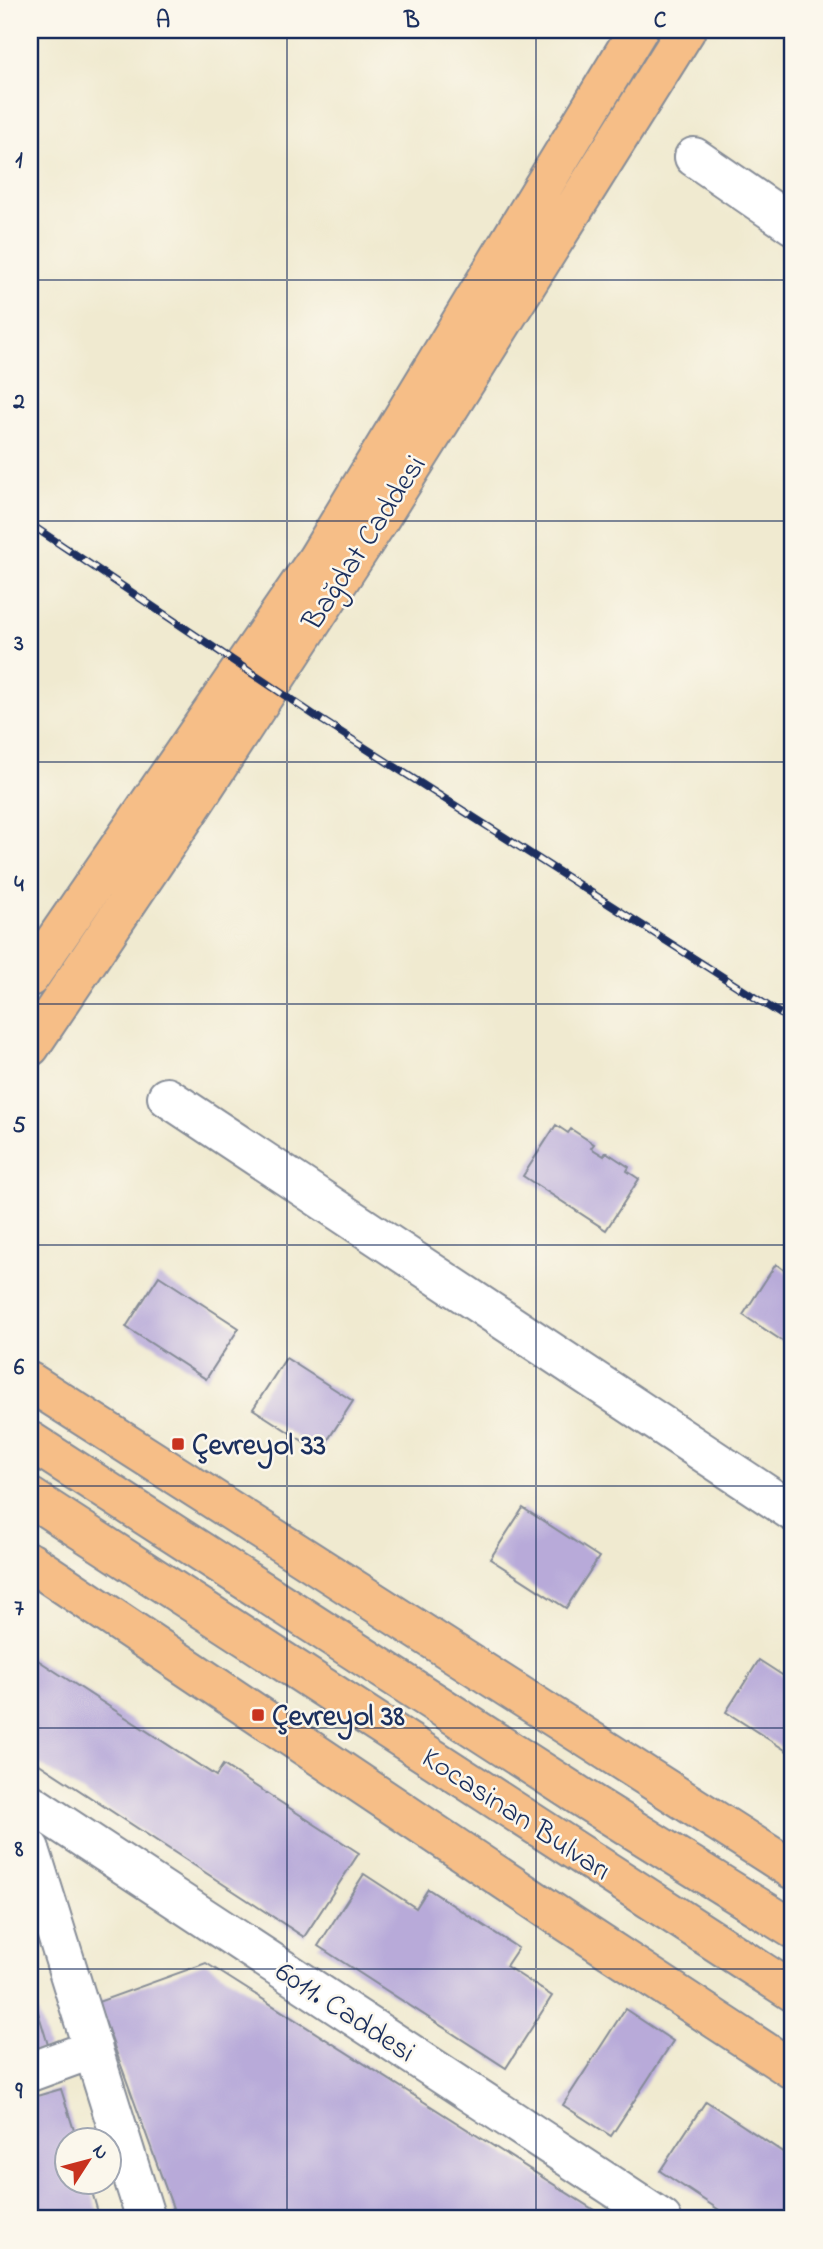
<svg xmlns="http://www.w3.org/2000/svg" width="823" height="2249" viewBox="0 0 823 2249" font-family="'Indie Flower',sans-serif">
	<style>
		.building { fill: #b8aad9 }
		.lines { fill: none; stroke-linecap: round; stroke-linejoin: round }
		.minor-casing { stroke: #868c97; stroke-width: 42 }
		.major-casing { stroke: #868c97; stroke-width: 42 }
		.highway-casing { stroke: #868c97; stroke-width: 42 }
		.minor { stroke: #fff; stroke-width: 38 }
		.major { stroke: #f6be87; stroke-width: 38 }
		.highway { stroke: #f6be87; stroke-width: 38 }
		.rail-casing { stroke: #1b2f5e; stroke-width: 8 }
		.rail { stroke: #fbf7ec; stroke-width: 5; stroke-dasharray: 16; stroke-linecap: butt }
		.grid { fill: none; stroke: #1b2f5e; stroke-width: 2; stroke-opacity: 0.55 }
		.poi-dot { fill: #c8321e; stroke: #fbf7ec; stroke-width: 2.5 }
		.labels { text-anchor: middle; stroke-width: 5; stroke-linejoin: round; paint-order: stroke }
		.street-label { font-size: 30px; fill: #1b2f5e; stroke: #fbf7ec }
		.poi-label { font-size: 30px; font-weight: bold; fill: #1b2f5e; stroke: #fbf7ec; text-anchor: start }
		.neatline { fill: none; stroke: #1b2f5e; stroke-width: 2.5 }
		.grid-label { font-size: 23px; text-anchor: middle; font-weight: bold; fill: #1b2f5e }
	</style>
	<rect width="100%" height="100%" fill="#fbf7ec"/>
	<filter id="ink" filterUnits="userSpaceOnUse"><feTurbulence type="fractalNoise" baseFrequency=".0143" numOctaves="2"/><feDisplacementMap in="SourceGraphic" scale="14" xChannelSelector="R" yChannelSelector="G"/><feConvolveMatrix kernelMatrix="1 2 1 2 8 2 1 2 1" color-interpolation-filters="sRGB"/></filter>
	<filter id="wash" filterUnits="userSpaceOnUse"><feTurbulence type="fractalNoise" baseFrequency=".00686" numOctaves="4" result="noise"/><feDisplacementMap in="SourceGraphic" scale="28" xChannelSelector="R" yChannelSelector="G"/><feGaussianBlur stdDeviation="1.57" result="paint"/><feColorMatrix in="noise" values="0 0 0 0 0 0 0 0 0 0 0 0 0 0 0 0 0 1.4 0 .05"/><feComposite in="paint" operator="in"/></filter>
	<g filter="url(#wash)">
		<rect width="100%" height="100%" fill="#f0ead0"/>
		<g id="blocks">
			<path class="building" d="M556,1125L568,1133L571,1129L594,1144L591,1148L604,1156L606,1152L629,1167L627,1171L639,1179L606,1230L523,1176Z
				M776,1264L788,1273L791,1269L793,1270V1348L743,1315Z
				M159,1276L239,1328L206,1379L126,1327Z
				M286,1358L353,1401L320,1452L253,1409Z
				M523,1508L599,1557L566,1608L490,1559Z
				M30,1655L216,1776L223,1765L359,1853L304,1937L30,1758Z
				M759,1660L793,1682V1755L726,1712Z
				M364,1874L416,1908L428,1889L518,1948L506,1966L552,1996L506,2068L318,1946Z
				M206,1963L608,2219H177L98,2002Z
				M30,1986L49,2048L30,2053Z
				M625,2009L673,2041L611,2136L563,2105Z
				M61,2089L77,2140H66V2182H89L100,2219H30V2098Z
				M706,2101L793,2159V2219H733L660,2171Z"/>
		</g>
	</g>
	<g filter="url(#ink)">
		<use href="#blocks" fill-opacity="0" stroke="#868c97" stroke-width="2"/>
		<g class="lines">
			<defs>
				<path id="minor" d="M694,157L793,225
					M167,1097L793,1512
					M30,1803L662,2219
					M30,1849L146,2219
					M30,2072L93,2049"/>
				<path id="major" d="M30,977L317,559L638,30
					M30,1047L186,815L380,518L686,30"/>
				<path id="highway" d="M30,1382L793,1870
					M30,1441L581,1797L793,1929
					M30,1497L793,1992
					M30,1562L561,1918L793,2070"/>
			</defs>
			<use href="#minor" class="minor-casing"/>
			<use href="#major" class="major-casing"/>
			<use href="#highway" class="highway-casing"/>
			<use href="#minor" class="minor"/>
			<use href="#major" class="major"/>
			<use href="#highway" class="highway"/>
			<defs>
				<path id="rail" d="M30,524L317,717L793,1022"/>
			</defs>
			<use href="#rail" class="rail-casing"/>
			<use href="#rail" class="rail"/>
		</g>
	</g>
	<path class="grid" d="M287,30V2219M536,30V2219M30,280H793M30,521H793M30,762H793M30,1004H793M30,1245H793M30,1486H793M30,1728H793M30,1969H793"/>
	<g class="poi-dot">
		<rect x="171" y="1437" width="14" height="14" rx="3.5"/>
		<rect x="251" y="1708" width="14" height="14" rx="3.5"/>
	</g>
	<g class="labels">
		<g class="street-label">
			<text transform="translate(363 542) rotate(-57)" y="10">Bağdat Caddesi</text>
			<text transform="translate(517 1813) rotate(33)" y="10">Kocasinan Bulvarı</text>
			<text transform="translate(346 2011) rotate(33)" y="10">6011. Caddesi</text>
		</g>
		<g class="poi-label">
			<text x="192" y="1454">Çevreyol 33</text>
			<text x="272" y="1725">Çevreyol 38</text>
		</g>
	</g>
	<rect width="823" height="2249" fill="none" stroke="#fbf7ec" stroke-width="77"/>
	<g transform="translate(88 2161) rotate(54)"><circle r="33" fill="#fbf7ec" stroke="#a1a7b3" stroke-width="2"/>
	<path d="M0-5L12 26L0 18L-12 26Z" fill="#c8321e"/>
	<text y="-10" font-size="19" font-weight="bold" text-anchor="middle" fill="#1b2f5e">N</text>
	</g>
	<rect x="38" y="38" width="746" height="2172" class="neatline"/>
	<g class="grid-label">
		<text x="163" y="27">A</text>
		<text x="412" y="27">B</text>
		<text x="660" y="27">C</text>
		<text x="19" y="167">1</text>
		<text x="19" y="408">2</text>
		<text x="19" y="650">3</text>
		<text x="19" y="891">4</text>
		<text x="19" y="1132">5</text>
		<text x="19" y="1374">6</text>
		<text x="19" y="1615">7</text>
		<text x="19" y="1856">8</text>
		<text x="19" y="2098">9</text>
	</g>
</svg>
